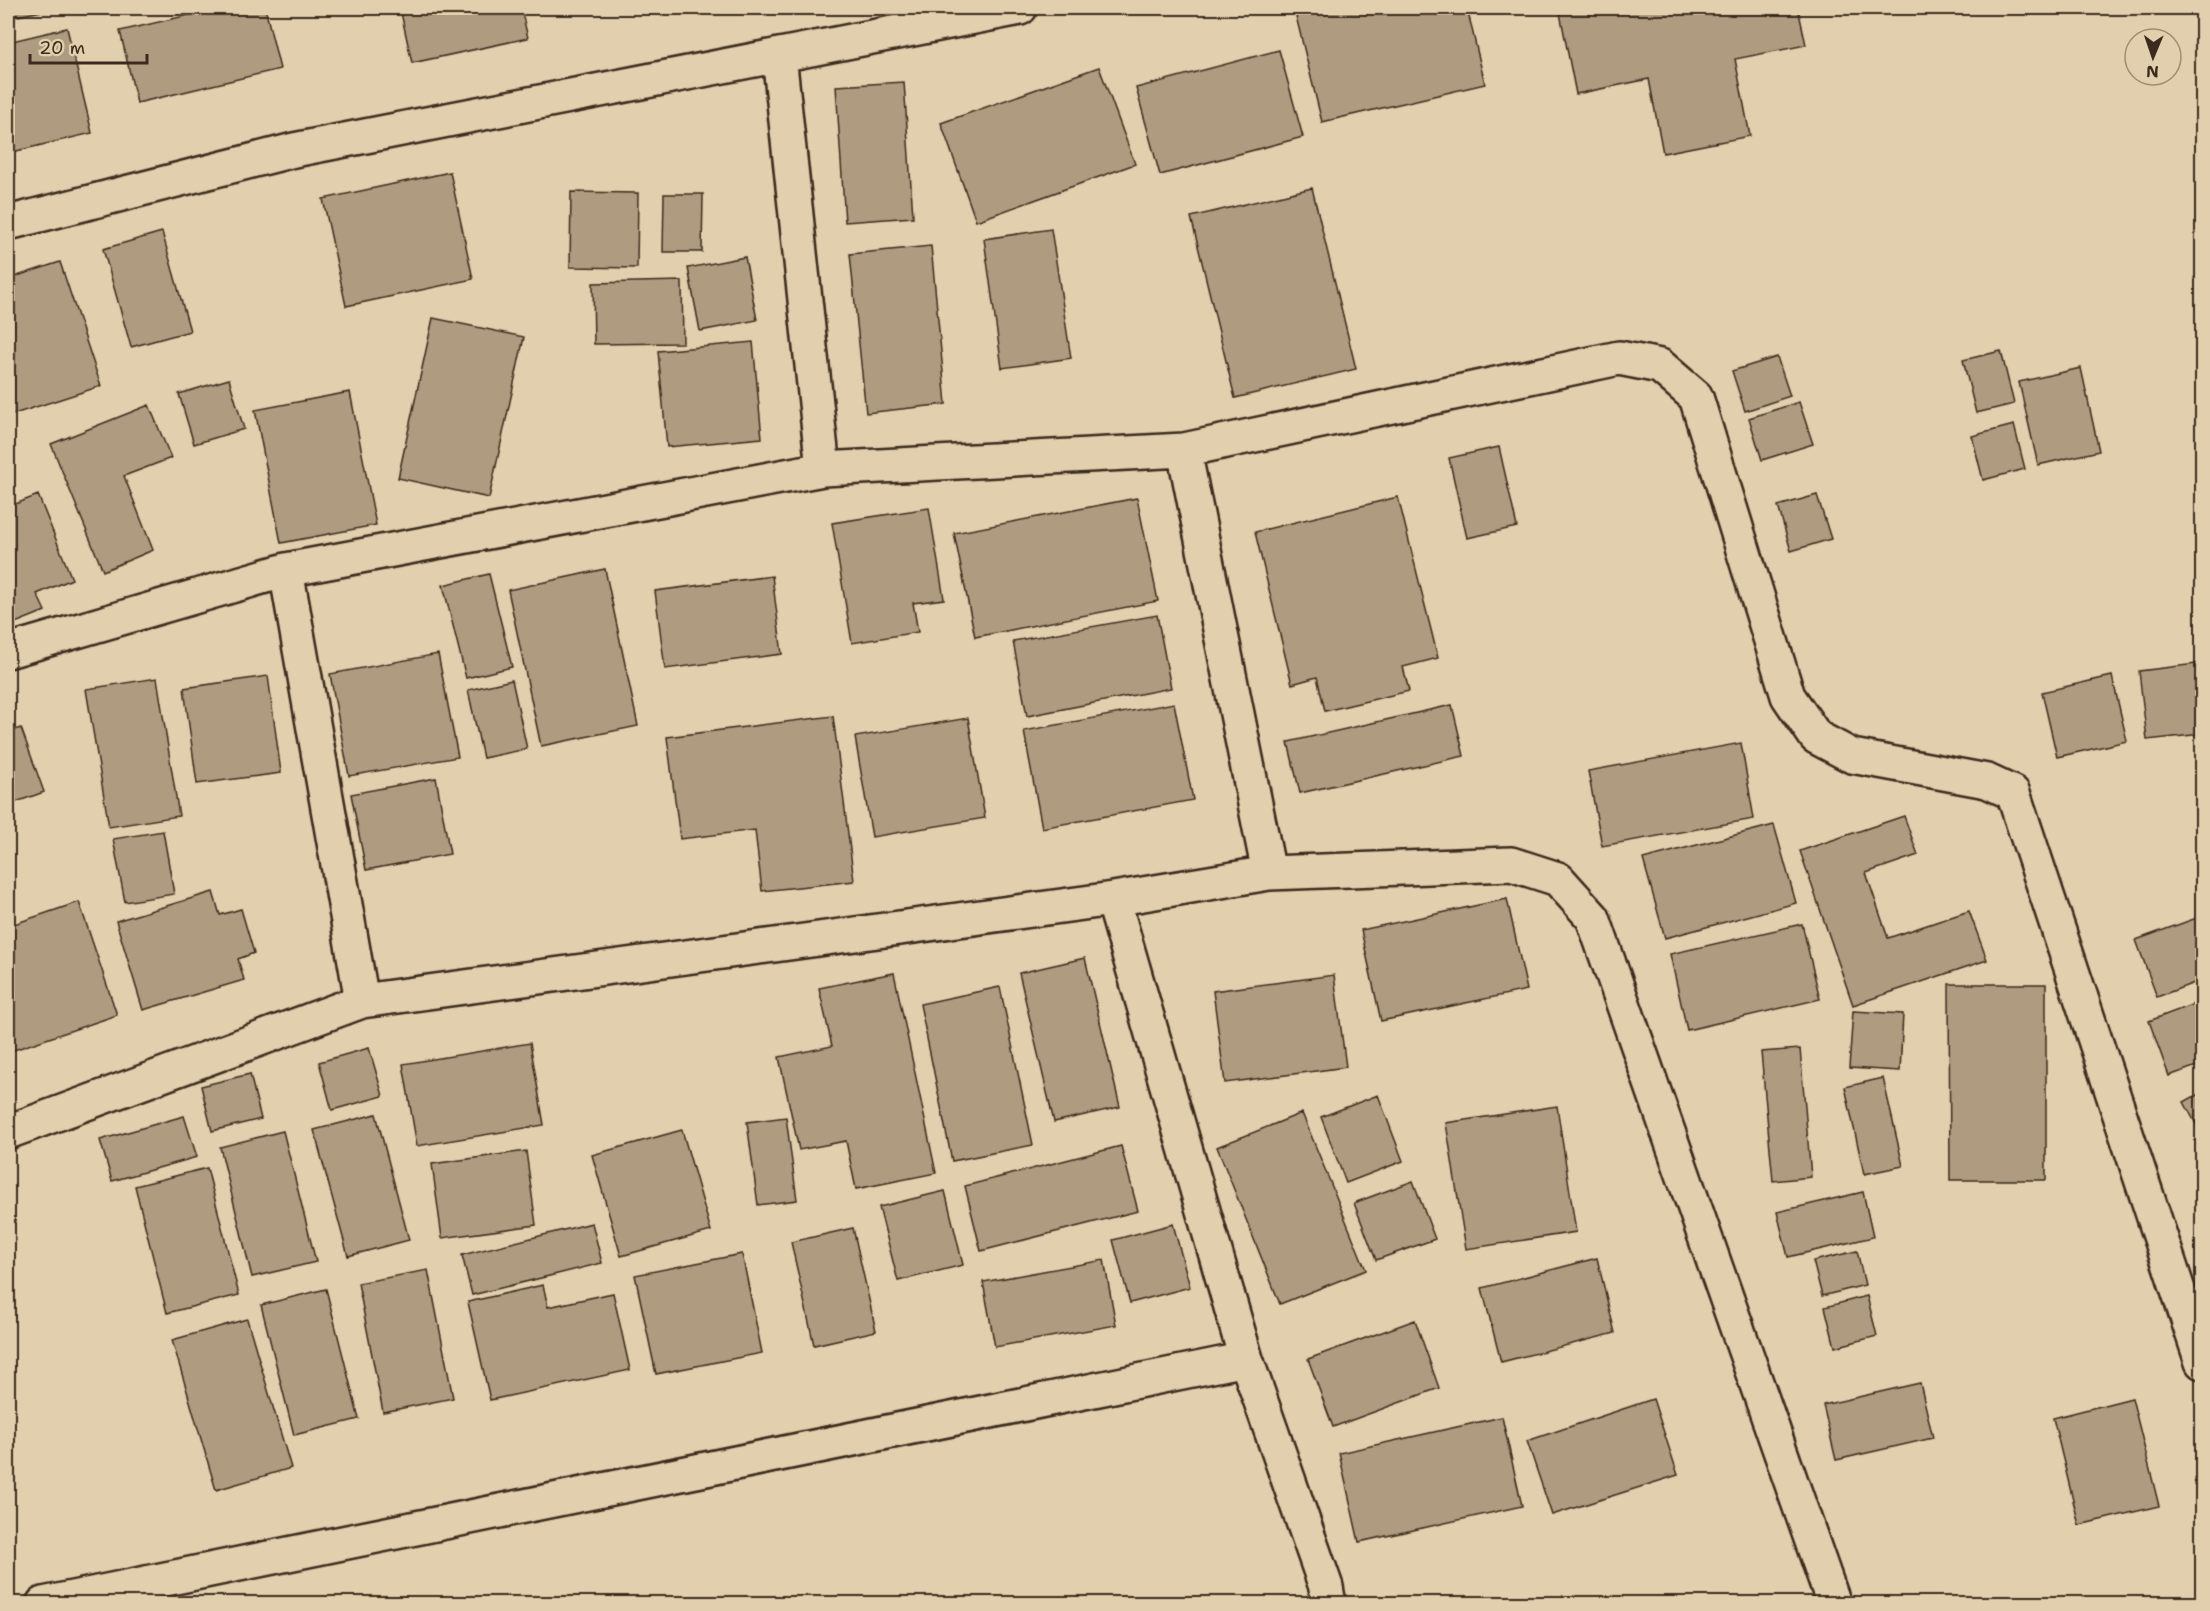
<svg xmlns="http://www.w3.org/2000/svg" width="2210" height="1611" viewBox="0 0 2210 1611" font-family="'Shantell Sans',sans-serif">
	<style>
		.building { fill: #af9c80; stroke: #3b2a1e; stroke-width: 1.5 }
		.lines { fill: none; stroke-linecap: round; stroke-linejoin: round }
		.minor-casing { stroke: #3b2a1e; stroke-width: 38 }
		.minor { stroke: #e2cfad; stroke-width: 33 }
	</style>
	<rect width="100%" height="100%" fill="#e2cfad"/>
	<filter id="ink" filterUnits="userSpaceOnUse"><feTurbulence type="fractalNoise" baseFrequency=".0167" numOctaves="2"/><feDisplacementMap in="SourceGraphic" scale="12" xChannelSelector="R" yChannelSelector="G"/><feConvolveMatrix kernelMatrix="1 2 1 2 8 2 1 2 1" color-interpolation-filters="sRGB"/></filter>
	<g filter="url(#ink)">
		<path class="building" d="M8,8H56L8,18Z
			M219,8H265L280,69L137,103L120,31Z
			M400,8H521L528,38L412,63Z
			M1294,8H1467L1485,84L1322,122Z
			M1559,8H1798L1806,45L1735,59L1750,136L1663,153L1649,79L1576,94Z
			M67,28L92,133L8,153V42Z
			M1279,50L1303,137L1160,175L1136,88Z
			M1099,67L1135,164L976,221L941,123Z
			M904,82L913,217L845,222L836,86Z
			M450,172L473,279L346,306L323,199Z
			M1312,188L1356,369L1235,398L1191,217Z
			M571,192L638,193L637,268L570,267Z
			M664,194H703L702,252H663Z
			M1051,229L1071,358L1002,368L984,239Z
			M162,232L190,331L131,347L103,249Z
			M931,246L946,404L866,413L850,254Z
			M745,257L757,320L700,331L688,268Z
			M60,262L101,386L8,416V279Z
			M682,281L683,343L594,344L593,283Z
			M433,318L524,337L489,498L398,478Z
			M753,342L762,438L667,447L658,351Z
			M2001,351L2014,404L1976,413L1963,360Z
			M1777,357L1790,396L1745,411L1732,371Z
			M2081,368L2099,451L2038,465L2019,382Z
			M229,379L244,429L194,444L179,394Z
			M350,392L376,525L281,543L255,410Z
			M1799,402L1813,444L1762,460L1749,418Z
			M149,405L171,458L124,476L153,550L103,571L51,444Z
			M2014,425L2025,469L1983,480L1972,436Z
			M1499,447L1517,527L1467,538L1449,458Z
			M38,495L72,579L37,594L45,611L8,626V507Z
			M1817,495L1831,539L1791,551L1778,506Z
			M1398,497L1438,658L1403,667L1409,691L1325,711L1317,677L1292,684L1255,532Z
			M1137,498L1158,601L975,637L954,533Z
			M929,508L944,599L913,603L918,632L852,643L832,523Z
			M605,569L638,726L541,746L508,590Z
			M489,574L512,667L466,678L443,585Z
			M772,576L782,654L665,669L655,591Z
			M1157,615L1171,688L1027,716L1013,641Z
			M438,654L458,757L349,776L330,674Z
			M2196,664L2202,734L2147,740L2139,671Z
			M268,676L281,773L197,784L184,688Z
			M2112,676L2127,741L2057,757L2042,692Z
			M157,678L179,816L109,827L86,689Z
			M512,680L527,749L483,758L468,690Z
			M1174,703L1193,800L1042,828L1024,731Z
			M1452,705L1464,756L1300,793L1288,742Z
			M833,716L854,881L762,891L755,830L680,839L667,737Z
			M968,718L985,818L872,837L855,737Z
			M21,728L44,792L8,805V732Z
			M1741,743L1754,819L1602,846L1588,771Z
			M436,778L450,854L366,870L351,794Z
			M1904,816L1918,855L1866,873L1888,938L1969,911L1987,960L1853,1005L1800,851Z
			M1774,825L1796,903L1665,938L1643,859Z
			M163,831L174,894L125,902L113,839Z
			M213,892L220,915L241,909L254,953L238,959L244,980L143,1010L116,921Z
			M1507,899L1527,990L1381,1021L1361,930Z
			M79,902L117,1015L8,1052V926Z
			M2202,916V980L2157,997L2136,940Z
			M1802,924L1820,999L1687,1030L1670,954Z
			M1085,958L1120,1107L1054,1122L1019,973Z
			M894,973L936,1173L856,1189L846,1141L799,1150L779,1057L832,1046L819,988Z
			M1334,975L1346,1067L1225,1083L1213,991Z
			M1949,984H2046V1180H1950Z
			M1000,987L1033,1145L952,1161L920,1004Z
			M2202,1001V1064L2169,1076L2149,1021Z
			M1853,1011L1903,1014L1900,1071L1849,1068Z
			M530,1043L544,1125L417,1146L403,1064Z
			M369,1048L383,1096L332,1110L319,1062Z
			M1800,1049L1811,1177L1773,1181L1761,1052Z
			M250,1074L261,1119L212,1131L201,1086Z
			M1883,1078L1903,1166L1864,1174L1845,1087Z
			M2202,1092V1135L2184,1102Z
			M1378,1095L1403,1161L1346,1183L1321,1117Z
			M1557,1106L1576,1232L1466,1249L1446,1123Z
			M1302,1113L1366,1270L1280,1304L1217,1147Z
			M376,1114L409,1240L348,1256L314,1130Z
			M184,1116L197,1157L112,1181L100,1140Z
			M786,1117L797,1200L758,1205L747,1122Z
			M682,1130L711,1231L621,1256L592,1155Z
			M283,1131L316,1262L252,1277L220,1147Z
			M1121,1146L1138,1211L981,1251L965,1186Z
			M526,1151L536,1225L442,1238L432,1164Z
			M207,1168L239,1295L167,1313L135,1186Z
			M1413,1181L1435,1239L1376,1260L1354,1203Z
			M945,1191L963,1265L898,1281L879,1207Z
			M1863,1192L1873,1237L1788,1257L1777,1212Z
			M592,1223L602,1263L472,1295L462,1255Z
			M1173,1224L1190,1287L1130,1303L1113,1240Z
			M853,1228L876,1331L814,1345L791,1242Z
			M1857,1251L1865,1285L1822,1296L1813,1261Z
			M742,1254L762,1353L656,1374L635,1275Z
			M1597,1258L1615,1333L1501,1362L1482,1288Z
			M1104,1260L1116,1325L995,1347L983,1282Z
			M428,1270L453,1398L383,1412L358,1283Z
			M543,1285L548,1307L613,1293L630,1370L490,1400L468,1302Z
			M326,1289L359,1419L294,1435L261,1305Z
			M1867,1296L1877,1336L1835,1347L1825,1307Z
			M247,1319L291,1468L216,1490L172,1340Z
			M1415,1320L1439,1388L1333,1427L1308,1359Z
			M1920,1383L1933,1438L1836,1460L1823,1405Z
			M2132,1398L2159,1506L2079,1525L2053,1418Z
			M1653,1399L1678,1475L1552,1515L1527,1441Z
			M1502,1417L1522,1506L1359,1542L1339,1453Z"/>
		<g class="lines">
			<defs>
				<path id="minor" d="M779,55L823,469
					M8,223L294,150L1020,8
					M1184,450L1269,873
					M286,570L362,1001
					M8,651L286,570L823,469L1184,450L1619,358L1660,366L1696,397L1788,696L1816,737L1852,756L1987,781L2013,793L2202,1362
					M1113,899L1246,1359L1326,1587L1329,1604
					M8,1132L362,1001L1113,899L1269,873L1511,864L1558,879L1593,918L1834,1604
					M43,1604L1246,1359"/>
			</defs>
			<use href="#minor" class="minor-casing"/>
			<use href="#minor" class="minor"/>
		</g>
	</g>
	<rect width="2210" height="1611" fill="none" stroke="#e2cfad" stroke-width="30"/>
	<rect x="15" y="15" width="2180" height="1581" fill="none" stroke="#3b2a1e" stroke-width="2" filter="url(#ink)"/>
	<g transform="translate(2153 57) rotate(182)"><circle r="28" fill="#e2cfad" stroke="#9f8d74" stroke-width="1.5"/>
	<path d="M0-4.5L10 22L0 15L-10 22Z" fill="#3b2a1e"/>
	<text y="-9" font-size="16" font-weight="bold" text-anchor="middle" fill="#3b2a1e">N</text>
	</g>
	<path d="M30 54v9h117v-9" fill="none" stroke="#3b2a1e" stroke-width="3"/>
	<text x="39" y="54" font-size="18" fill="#3b2a1e" stroke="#e2cfad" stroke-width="4.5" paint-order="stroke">20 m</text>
</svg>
